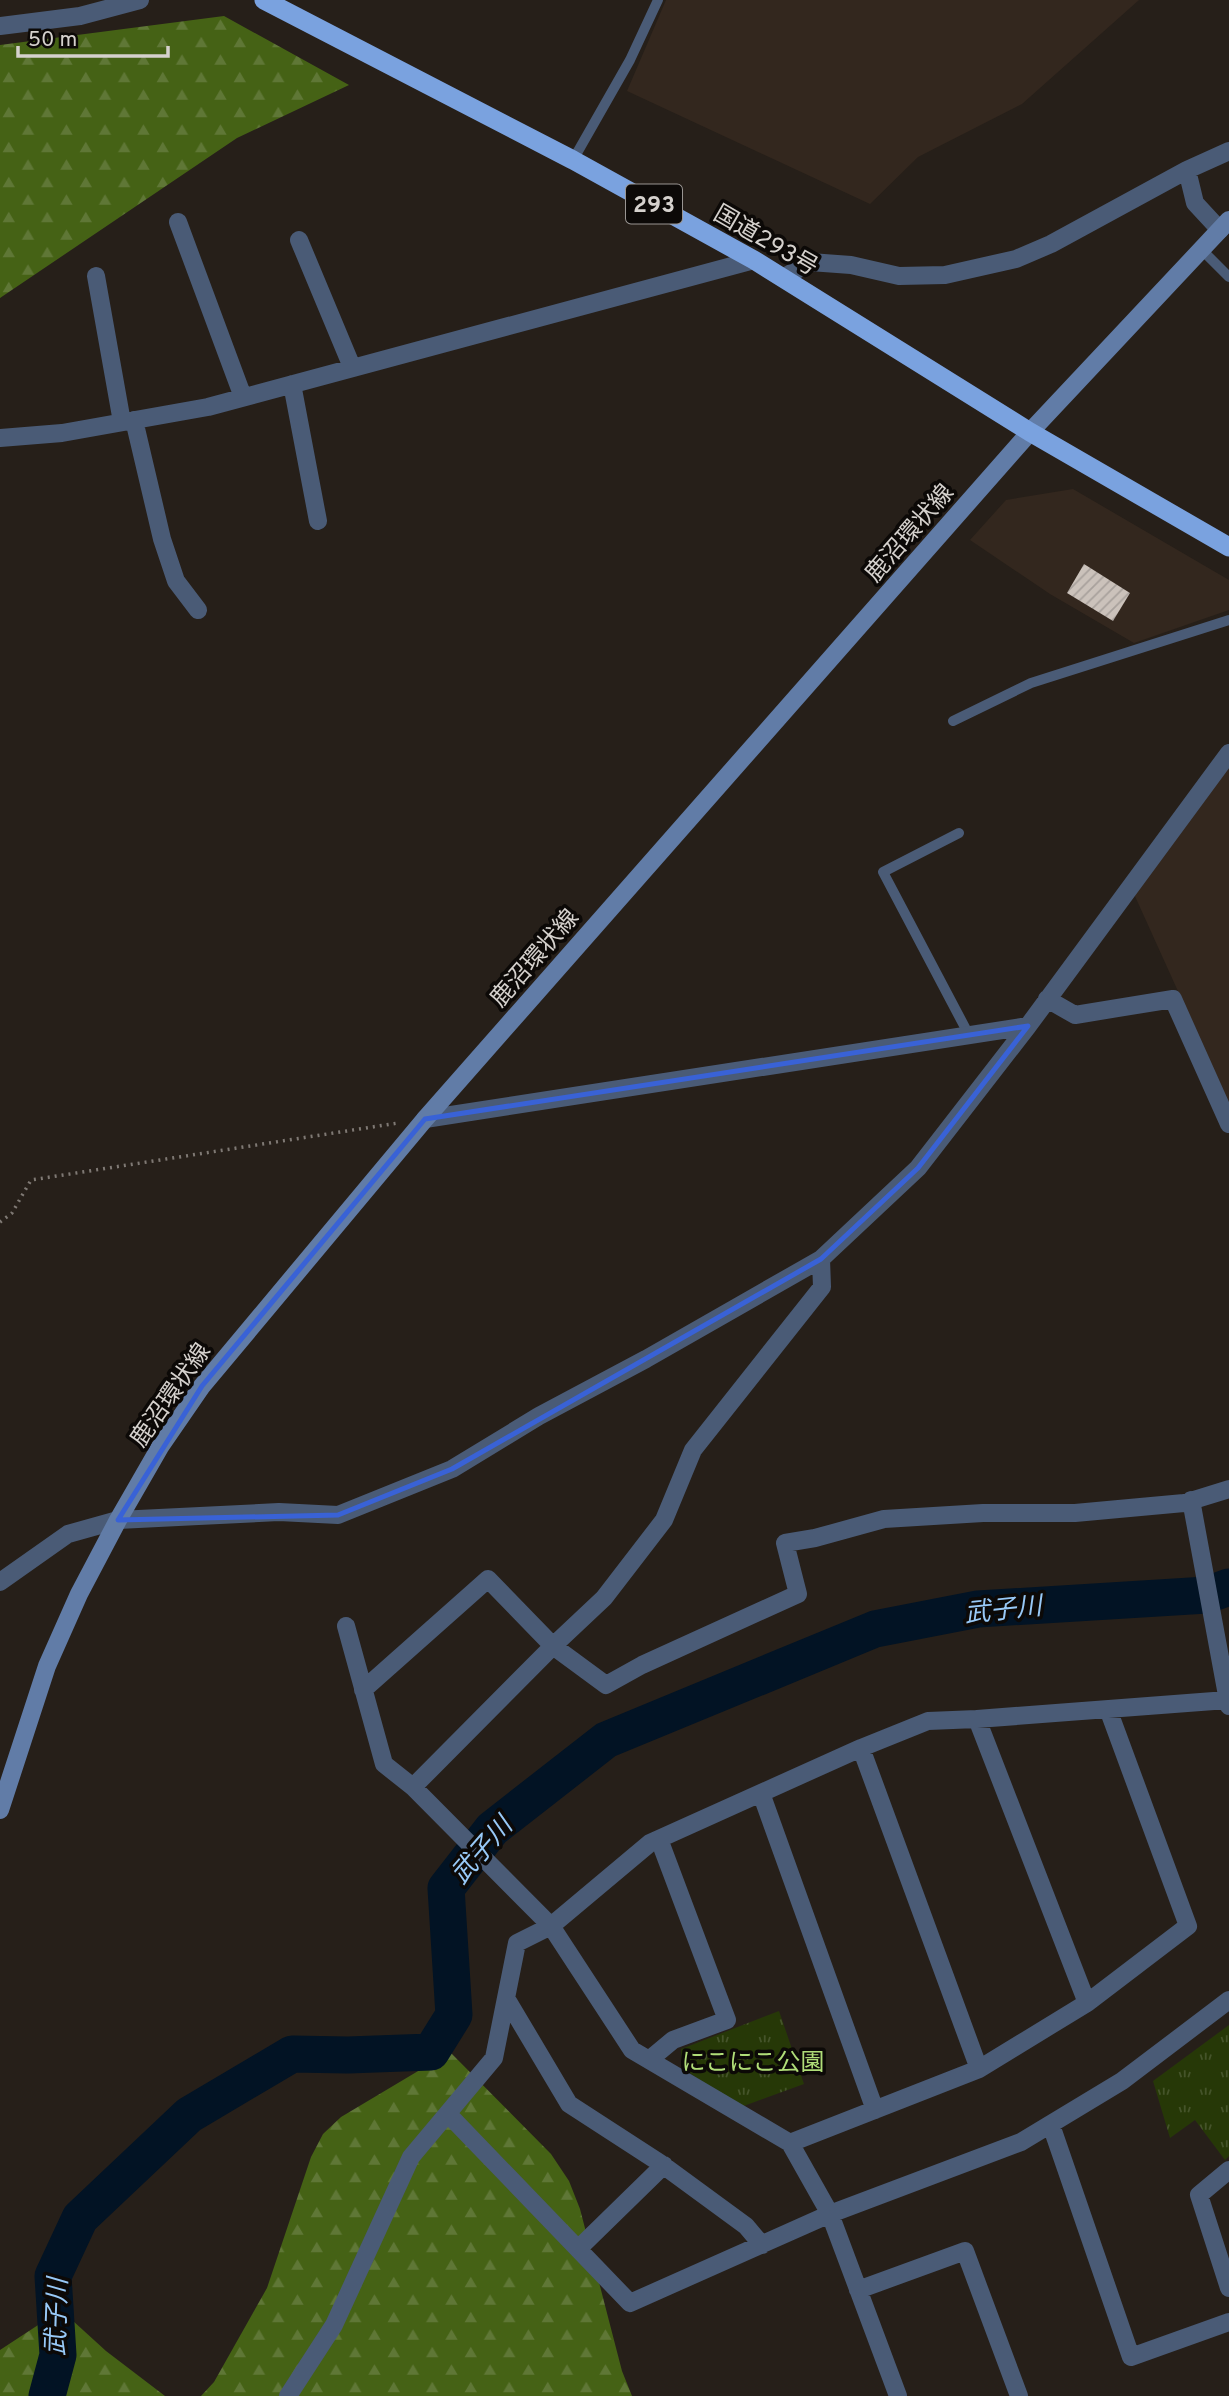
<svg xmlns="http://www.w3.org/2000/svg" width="1229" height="2396" viewBox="0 0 1229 2396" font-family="Overpass,'Noto Sans JP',sans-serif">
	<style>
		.built { fill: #33271e }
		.forest { fill: url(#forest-firs) }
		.park { fill: url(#park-tufts) }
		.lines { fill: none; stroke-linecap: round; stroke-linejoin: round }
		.river { stroke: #021324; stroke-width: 37 }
		.building { fill: url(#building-hatch) }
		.path { stroke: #7f7974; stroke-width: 3.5; stroke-dasharray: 2 5; stroke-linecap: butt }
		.service { stroke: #4a5b76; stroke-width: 10 }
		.minor { stroke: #4a5b76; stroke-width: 18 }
		.tertiary { stroke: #4a5b76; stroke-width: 18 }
		.secondary { stroke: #617ca7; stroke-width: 18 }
		.trunk { stroke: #7aa2df; stroke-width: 19 }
		.marked { fill: none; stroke: #3962d6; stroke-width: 5; stroke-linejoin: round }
		.labels { text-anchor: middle; stroke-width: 7; stroke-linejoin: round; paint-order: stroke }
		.shield { fill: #0c0907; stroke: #999592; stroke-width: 2 }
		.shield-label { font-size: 23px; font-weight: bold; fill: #d5d1cd }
		.street-label { font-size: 24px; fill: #d5d1cd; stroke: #0c0907 }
		.park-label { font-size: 24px; fill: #b0dd78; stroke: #0c0907 }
		.water-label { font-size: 26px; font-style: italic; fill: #98c9f7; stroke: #0c0907 }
	</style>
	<defs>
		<pattern id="forest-firs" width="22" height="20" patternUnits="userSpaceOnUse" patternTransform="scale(1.75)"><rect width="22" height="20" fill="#456215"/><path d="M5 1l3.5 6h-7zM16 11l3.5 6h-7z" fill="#5f7736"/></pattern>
		<pattern id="park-tufts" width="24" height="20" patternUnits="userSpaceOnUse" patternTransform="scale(1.75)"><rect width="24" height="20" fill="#263807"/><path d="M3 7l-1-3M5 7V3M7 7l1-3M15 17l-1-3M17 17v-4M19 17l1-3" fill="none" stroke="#45542a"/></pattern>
		<pattern id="building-hatch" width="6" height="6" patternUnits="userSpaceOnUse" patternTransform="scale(1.75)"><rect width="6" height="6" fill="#cbc2bb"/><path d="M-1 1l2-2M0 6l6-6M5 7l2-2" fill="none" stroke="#a8a19c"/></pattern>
	</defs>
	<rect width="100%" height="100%" fill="#261f19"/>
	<path class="built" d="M666,0H1139L1022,104L918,157L870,204L627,91Z
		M1073,489L1229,580V610L1134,643L1050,594L970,540L1006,500Z
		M1229,767V1104L1134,894Z"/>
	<path class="forest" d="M224,16L349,85L237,138L0,298V45Z
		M450,2052L551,2154L569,2181L580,2209L622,2371L632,2396H201L214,2382L267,2288L311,2157L323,2134L341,2117Z
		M61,2310L106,2351L165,2396H0V2350Z"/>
	<path class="park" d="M779,2011L804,2084L741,2107L682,2068L681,2049Z
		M1229,2025V2156L1225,2160L1195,2120L1170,2138L1153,2081Z"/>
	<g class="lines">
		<path class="river" d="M47,2396L58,2355L53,2276L80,2218L189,2115L292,2054L348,2055L431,2052L454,2015L446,1888L492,1829L606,1740L875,1629L978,1609L1207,1595L1229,1587"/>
	</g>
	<path class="building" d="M1084,564L1130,593L1113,621L1067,593Z"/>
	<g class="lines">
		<path class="path" d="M0,1222L12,1213L31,1180L398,1123"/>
		<path class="service" d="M573,160L630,60L658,0
			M1202,250L1229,277
			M953,721L1031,683L1229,620
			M959,833L883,872L969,1035"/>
		<path class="minor" d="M1187,170L1195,203L1220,230
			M178,222L243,397
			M299,240L352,367
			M96,276L122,422
			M783,278L810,262L851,265L899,276L945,275L1016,259L1051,244L1187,170L1229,151
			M292,384L318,521
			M134,420L162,539L176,581L198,610
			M0,438L62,433L208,407L754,260
			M1047,999L1075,1015L1173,999L1229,1124
			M425,1119L1028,1026
			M1191,1500L1229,1706
			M0,1582L68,1534L118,1520L279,1512L338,1515L452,1469L539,1416L646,1359L821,1259L918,1168L1028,1026L1229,753
			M346,1626L384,1764L413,1787L551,1926L632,2050L790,2143L830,2214L1021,2142L1122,2081L1229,2000
			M363,1690L488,1579L553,1646L606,1685L642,1665L798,1594L785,1543L815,1538L884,1519L983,1513H1075L1184,1503L1229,1489
			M977,1719L928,1721L861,1748L979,2069L1087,2003L977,1719L1227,1700
			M413,1787L553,1646L604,1598L664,1520L693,1450L822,1287L821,1259
			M761,1793L875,2110
			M506,1998L569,2104L660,2163L746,2226L762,2245
			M1087,2003L1188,1926L1108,1709
			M649,2060L673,2040L727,2020L659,1839
			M448,2114L630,2303L830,2214L898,2396
			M1051,2125L1131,2357L1229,2322
			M790,2143L979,2069
			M1229,2170L1199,2195L1229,2288
			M578,2249L664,2165
			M858,2290L965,2251L1019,2396
			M288,2396L334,2325L411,2157L494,2058L517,1943L551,1926L650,1843L861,1748"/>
		<path class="tertiary" d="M0,26L80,16L140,0"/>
		<path class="secondary" d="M0,1810L47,1666L79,1594L118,1520L160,1447L202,1386L425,1119L1030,432L1229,220"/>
		<path class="trunk" d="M264,0L573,160L754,260L1030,432L1229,547"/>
	</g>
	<path class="marked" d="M1028,1026L918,1168L821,1259L452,1469L338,1515L118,1520L202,1386L425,1119Z"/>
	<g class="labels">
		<rect class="shield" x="626" y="184.5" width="56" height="39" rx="5"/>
		<g class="shield-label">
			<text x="654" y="212">293</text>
		</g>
		<g class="street-label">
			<text transform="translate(766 240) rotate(30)" y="8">国道293号</text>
			<text transform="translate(909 533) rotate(-49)" y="8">鹿沼環状線</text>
			<text transform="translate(534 958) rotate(-49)" y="8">鹿沼環状線</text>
			<text transform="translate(170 1395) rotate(-55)" y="8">鹿沼環状線</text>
		</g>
		<g class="park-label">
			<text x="753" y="2070">にこにこ公園</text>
		</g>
		<g class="water-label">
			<text transform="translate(1003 1609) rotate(-6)" y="9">武子川</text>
			<text transform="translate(481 1850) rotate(-49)" y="9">武子川</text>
			<text transform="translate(56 2317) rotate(-88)" y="9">武子川</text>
		</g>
	</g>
	<path d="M18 46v10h150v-10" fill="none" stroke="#d5d1cd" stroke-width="3.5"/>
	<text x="28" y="46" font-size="21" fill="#d5d1cd" stroke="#0c0907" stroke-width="5" paint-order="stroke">50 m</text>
</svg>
